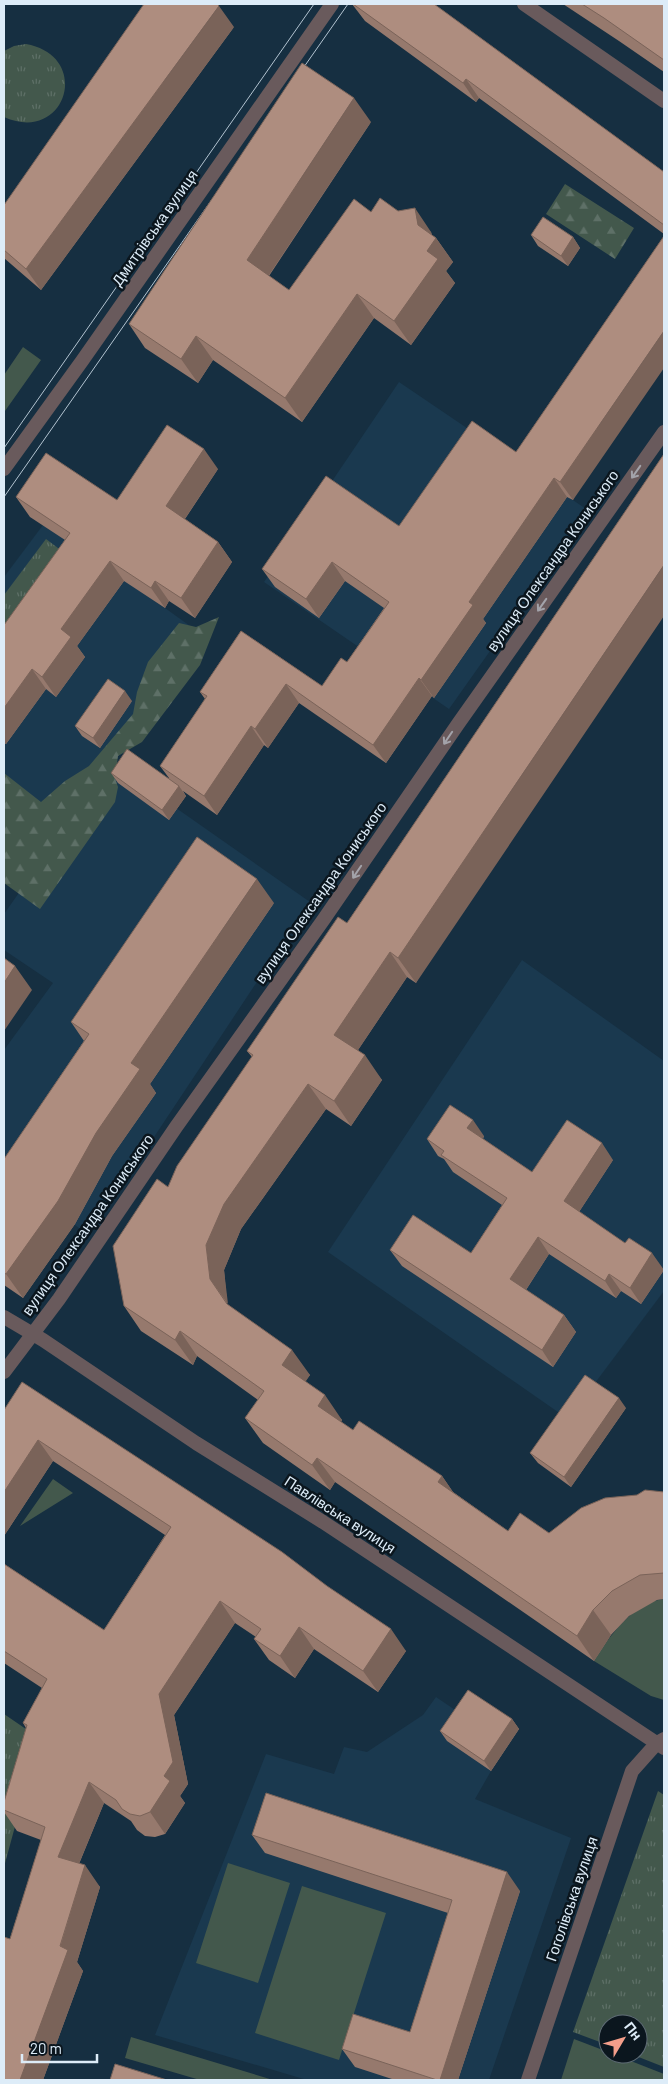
<svg xmlns="http://www.w3.org/2000/svg" width="668" height="2084" viewBox="0 0 668 2084" font-family="Barlow,sans-serif">
	<style>
		.built { fill: #1a394f }
		.green { fill: #43584c }
		.forest { fill: url(#forest-firs) }
		.park { fill: url(#park-tufts) }
		.lines { fill: none; stroke-linecap: round; stroke-linejoin: round }
		.minor { stroke: #695a5c; stroke-width: 14 }
		.tram { stroke: #b2c3d0; stroke-width: 1 }
		.wall { fill: #96796d }
		.shaded-wall { fill: #7a6359 }
		.building { fill: #ae8d7f; stroke: #7a6359 }
		.oneway { stroke: #a3a3aa }
		.labels { text-anchor: middle; stroke-width: 5; stroke-linejoin: round; paint-order: stroke }
		.street-label { font-size: 15px; fill: #ddecf8; stroke: #0b161e }
	</style>
	<defs>
		<pattern id="forest-firs" width="22" height="20" patternUnits="userSpaceOnUse" patternTransform="scale(1.25)"><rect width="22" height="20" fill="#43584c"/><path d="M5 1l3.5 6h-7zM16 11l3.5 6h-7z" fill="#5e7067"/></pattern>
		<pattern id="park-tufts" width="24" height="20" patternUnits="userSpaceOnUse" patternTransform="scale(1.25)"><rect width="24" height="20" fill="#43584c"/><path d="M3 7l-1-3M5 7V3M7 7l1-3M15 17l-1-3M17 17v-4M19 17l1-3" fill="none" stroke="#5e7067"/></pattern>
	</defs>
	<rect width="100%" height="100%" fill="#162f41"/>
	<path class="built" d="M399,382L589,511L449,709L264,582Z
		M43,525L165,608L197,631L109,761L310,902L89,1235L4,1175V1050L53,983L4,950V914L23,887L4,874V577Z
		M522,960L664,1061V1291L568,1419L328,1252Z
		M436,1697L464,1716L475,1700L519,1729L491,1771L475,1799L571,1838L489,2080H307L155,2035L266,1754L334,1774L344,1747L367,1752L423,1715Z"/>
	<path class="green" d="M23,347L41,360L5,411L4,375Z
		M53,1479L73,1493L20,1526Z
		M664,1599V1700L651,1696L594,1661C609,1637 633,1602 664,1599Z
		M228,1863L290,1883L258,1983L196,1963Z
		M302,1886L386,1913L339,2060L255,2033Z
		M131,2037L273,2080H200L125,2058Z
		M574,2039L608,2052V2054H613L664,2074V2080H561Z"/>
	<path class="forest" d="M565,184L634,228L615,259L546,214Z
		M219,617L200,665L142,742L118,756L115,778L118,787L115,802L40,909L4,883V773L41,802L65,781L89,766L133,714L137,692L148,662L179,623L196,627Z"/>
	<path class="park" d="M26,44C93,56 66,145 4,117V51L14,46Z
		M46,539L70,557L4,647V595Z
		M4,1714L39,1738L4,1867Z
		M658,1791L664,1795V2067L631,2054H638V2024H608V2045L573,2032Z"/>
	<g class="lines">
		<path class="minor" d="M524,4L664,101
			M4,469L82,361L332,4
			M4,1317L43,1340L196,1443L323,1522L664,1748
			M4,1372L59,1299L176,1127L324,919L458,724L664,432
			M528,2080L632,1771L657,1743L664,1739"/>
		<path class="tram" d="M297,77L348,4
			M4,448L314,4
			M4,497L213,198"/>
	</g>
	<path class="wall" d="M352,4H434L664,172V234L479,98L476,102L365,21Z
		M563,4H664V72L619,41Z
		M234,27L41,290L4,258V205Z
		M371,122L269,276L289,290L371,212L398,211L431,232L432,235L436,238L453,262L446,271L455,283L411,345L374,318L302,422L213,360L198,383L145,348L129,324Z
		M531,235L573,237L580,248L568,266L538,246Z
		M664,236L573,500L567,497L483,619L486,623L434,698L432,696L386,763L299,703L268,748L264,745L217,815L183,791L186,796L169,820L118,783L111,773L169,778L160,766L205,699L200,692L241,631L322,686L347,662L384,608L345,581L319,618L275,587L262,569L399,526L516,452Z
		M664,454L416,983L407,977L358,1050L382,1080L351,1126L326,1109L241,1229L224,1270L227,1304L310,1375L305,1381L342,1420L341,1422L353,1430L442,1476L453,1492L508,1531L549,1533L664,1492V1599L657,1600L629,1616L611,1635L594,1661L335,1482L330,1490L263,1443L245,1418L258,1400L197,1356L193,1365L141,1331L124,1306L168,1187L252,1057L247,1051L347,923Z
		M218,469L185,519L218,542L232,562L195,618L169,601L165,608L124,581L77,646L85,657L56,697L46,689L6,744L4,743V625L65,540L30,517L16,497L117,500Z
		M132,701L100,748L82,736L75,726Z
		M274,903L150,1084L156,1093L112,1156L75,1224L23,1298L4,1285V1159L84,1041L71,1022Z
		M484,1136L483,1139L532,1172L613,1160L579,1212L664,1270L641,1304L621,1291L616,1298L549,1254L526,1290L564,1315L576,1332L553,1367L402,1266L390,1250L471,1253L502,1205L453,1172L444,1159L438,1156L427,1139Z
		M626,1408L571,1487L538,1463L530,1453Z
		M4,1410L406,1651L378,1692L314,1649L295,1678L269,1660L254,1639L256,1637L235,1623L174,1715L188,1784L180,1796L185,1803L165,1834L155,1837L145,1836L137,1830L131,1821L104,1803L79,1864L100,1887L77,1962L83,1971L43,2080H4L10,1939L41,1840L17,1831L4,1812V1802L26,1728L23,1723L42,1688L4,1663V1564L104,1630L165,1535L53,1461L4,1536Z
		M512,1719L519,1729L491,1771L447,1741L440,1731Z
		M252,1835L520,1891L458,2080H395L355,2067L342,2049L410,2032L448,1913L265,1853Z"/>
	<path class="shaded-wall" d="M219,6L234,27L41,290L26,269Z
		M466,79L479,98L476,102L463,83Z
		M354,98L371,122L263,284L247,260Z
		M415,208L431,232L433,242L436,238L453,262L446,271L455,283L411,345L394,321L418,225Z
		M573,237L580,248L568,266L561,256Z
		M357,294L374,318L302,422L285,398Z
		M664,331V368L573,500L560,482Z
		M196,336L213,360L198,383L181,359Z
		M204,449L218,469L180,526L166,506Z
		M554,478L567,497L483,619L486,623L434,698L421,680L469,602Z
		M218,542L232,562L195,618L181,598Z
		M110,561L124,581L77,646L85,657L56,697L42,677L61,629Z
		M332,562L345,581L319,618L306,599Z
		M664,565V616L416,983L398,958Z
		M155,581L169,601L165,608L151,588Z
		M32,669L46,689L6,744L4,742V708Z
		M419,678L432,696L386,763L373,745Z
		M286,684L299,703L268,748L255,729Z
		M125,691L132,701L100,748L93,738Z
		M251,726L264,745L217,815L204,796Z
		M179,786L186,796L169,820L162,810Z
		M257,879L274,903L150,1084L156,1093L112,1156L75,1224L23,1298L6,1274L131,1063Z
		M390,952L407,977L352,1059L334,1035Z
		M15,966L32,990L4,1031V983Z
		M365,1055L382,1080L351,1126L334,1101Z
		M308,1084L326,1109L241,1229L224,1270L228,1304L210,1279L206,1245L224,1204Z
		M473,1120L484,1136L479,1145L467,1128Z
		M602,1143L613,1160L575,1218L564,1201Z
		M538,1237L549,1254L522,1296L510,1279Z
		M652,1253L664,1270L641,1304L630,1288Z
		M609,1274L621,1291L616,1298L605,1281Z
		M564,1315L576,1332L553,1367L542,1350Z
		M180,1331L197,1356L193,1365L175,1340Z
		M292,1350L310,1375L300,1390L282,1365Z
		M325,1395L342,1420L335,1431L318,1406Z
		M619,1398L626,1408L571,1487L564,1477Z
		M38,1440L53,1461L4,1536V1492Z
		M317,1458L335,1482L330,1490L312,1465Z
		M442,1476L459,1501L438,1482Z
		M220,1601L235,1623L174,1715L188,1784L180,1796L185,1803L165,1834L150,1812L164,1776L159,1694Z
		M593,1610L611,1635L594,1661L577,1636Z
		M299,1627L314,1649L295,1678L280,1656Z
		M391,1629L406,1651L378,1692L363,1671Z
		M512,1719L519,1729L491,1771L484,1761Z
		M89,1782L104,1803L73,1878L58,1857Z
		M85,1865L100,1887L77,1962L83,1971L43,2080H20Z
		M507,1872L520,1891L458,2080H440Z"/>
	<path class="building" d="M144,4H217L219,6L26,269L4,250V205Z
		M353,4H434L664,172V225L466,79L463,83Z
		M582,4H664V60L604,18Z
		M302,63L354,98L247,260L289,290L354,199L371,212L380,198L398,211L415,208L418,225L436,238L427,251L438,259L394,321L357,294L285,398L196,336L181,359L129,324Z
		M543,217L573,237L561,256L531,235Z
		M664,236V331L560,482L554,478L469,602L473,605L421,680L419,678L373,745L286,684L255,729L251,726L204,796L160,766L207,696L200,692L241,631L322,686L341,658L347,662L389,602L332,562L306,599L262,569L326,476L399,526L472,421L516,452Z
		M167,425L204,449L166,506L218,542L181,598L155,581L151,588L110,561L61,629L71,637L42,677L32,669L4,708V625L70,533L16,497L46,453L117,500Z
		M664,454V565L398,958L390,952L334,1035L365,1055L334,1101L308,1084L224,1204L206,1245L210,1279L227,1304L292,1350L282,1365L325,1395L318,1406L353,1430L359,1421L442,1476L438,1482L508,1531L520,1513L549,1533L581,1508L605,1498L637,1495L645,1490L664,1492V1573L640,1575L612,1591L593,1610L577,1636L317,1458L312,1465L245,1418L264,1391L180,1331L175,1340L124,1306L113,1246L157,1179L168,1187L177,1166L253,1055L247,1051L338,917L347,923Z
		M108,679L125,691L93,738L75,726Z
		M127,749L179,786L162,810L111,773Z
		M197,837L257,879L131,1063L140,1069L96,1133L58,1201L6,1274L4,1273V1159L89,1034L71,1022Z
		M4,958L15,966L4,983Z
		M450,1105L473,1120L467,1128L532,1172L567,1120L602,1143L564,1201L625,1243L629,1238L652,1253L630,1288L609,1274L605,1281L538,1237L510,1279L564,1315L542,1350L390,1250L413,1215L471,1253L507,1198L441,1155L444,1151L427,1139Z
		M585,1375L619,1398L564,1477L530,1453Z
		M22,1382L282,1552L327,1586L391,1629L363,1671L299,1627L280,1656L254,1639L261,1629L220,1601L159,1694L173,1762L164,1776L170,1781L150,1812L140,1816L130,1814L122,1809L116,1800L89,1782L58,1857L85,1865L60,1946L68,1950L20,2080H4V1937L10,1939L45,1827L4,1810V1802L27,1725L23,1723L47,1679L4,1651V1564L104,1630L171,1527L38,1440L4,1492V1410Z
		M468,1690L512,1719L484,1761L440,1731Z
		M266,1793L507,1872L440,2080H437L342,2049L353,2014L410,2032L452,1900L252,1835Z
		M115,2064L167,2080H110Z"/>
	<defs><path id="oneway-shaft" d="M-6 0H5M1.5-3L5.5 0L1.5 3" fill="none" stroke-width="1.6" stroke-linecap="round" stroke-linejoin="round" transform="scale(1.25)"/></defs>
	<g class="oneway">
		<use href="#oneway-shaft" transform="translate(636 472) rotate(125)"/>
		<use href="#oneway-shaft" transform="translate(542 605) rotate(125)"/>
		<use href="#oneway-shaft" transform="translate(448 738) rotate(124)"/>
		<use href="#oneway-shaft" transform="translate(357 872) rotate(124)"/>
	</g>
	<g class="labels">
		<g class="street-label">
			<text transform="translate(155 228) rotate(-55)" y="5">Дмитрівська вулиця</text>
			<text transform="translate(553 561) rotate(-55)" y="5">вулиця Олександра Кониського</text>
			<text transform="translate(321 893) rotate(-55)" y="5">вулиця Олександра Кониського</text>
			<text transform="translate(88 1225) rotate(-55)" y="5">вулиця Олександра Кониського</text>
			<text transform="translate(340 1515) rotate(33)" y="5">Павлівська вулиця</text>
			<text transform="translate(572 1899) rotate(-71)" y="5">Гоголівська вулиця</text>
		</g>
	</g>
	<rect width="668" height="2084" fill="none" stroke="#ddecf8" stroke-width="10"/>
	<g transform="translate(623 2039) rotate(52)"><circle r="24" fill="#0b161e" stroke="#5f6c75"/>
	<path d="M0-4L9 19L0 12L-9 19Z" fill="#f49e8a"/>
	<text y="-8" font-size="14" font-weight="bold" text-anchor="middle" fill="#ddecf8">Пн</text>
	</g>
	<path d="M22 2054v8h75v-8" fill="none" stroke="#ddecf8" stroke-width="2.5"/>
	<text x="30" y="2054" font-size="15" fill="#ddecf8" stroke="#0b161e" stroke-width="4" paint-order="stroke">20 m</text>
</svg>
